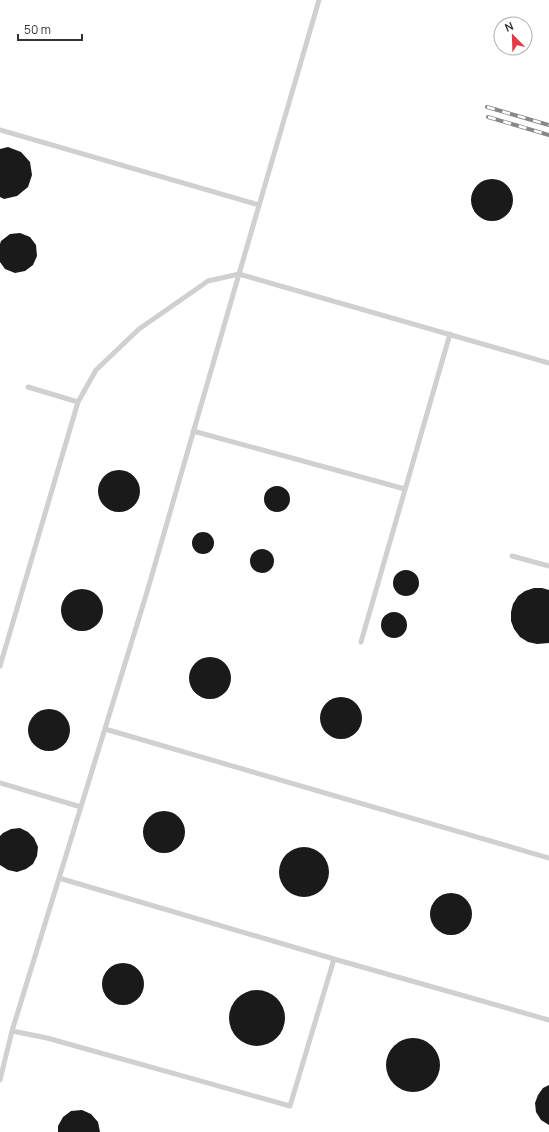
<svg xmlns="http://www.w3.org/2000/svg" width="549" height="1132" viewBox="0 0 549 1132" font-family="Manrope,sans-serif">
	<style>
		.building { fill: #1a1a1a }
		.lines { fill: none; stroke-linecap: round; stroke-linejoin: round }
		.lane { stroke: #d0d0d0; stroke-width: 5 }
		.rail-casing { stroke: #888; stroke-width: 4 }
		.rail { stroke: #fff; stroke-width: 2.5; stroke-dasharray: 8; stroke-linecap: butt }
	</style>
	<rect width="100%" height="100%" fill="#fff"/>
	<path class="building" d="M8,147L21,152L30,162L32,175L28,187L17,196L4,199L0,197V149Z
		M471 200a21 21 0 1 1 42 0a21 21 0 1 1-42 0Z
		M20,233L30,237L36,245L37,256L33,265L25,271L15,273L5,269L0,262V244L1,241L10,234Z
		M98 491a21 21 0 1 1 42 0a21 21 0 1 1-42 0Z
		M264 499a13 13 0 1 1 26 0a13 13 0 1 1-26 0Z
		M192 543a11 11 0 1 1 22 0a11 11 0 1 1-22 0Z
		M250 561a12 12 0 1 1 24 0a12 12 0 1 1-24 0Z
		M393 583a13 13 0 1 1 26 0a13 13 0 1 1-26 0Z
		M534,588H542L549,590V643L537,644L528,642L520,637L514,629L511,621V612L513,604L518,596L525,591Z
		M61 610a21 21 0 1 1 42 0a21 21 0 1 1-42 0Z
		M381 625a13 13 0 1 1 26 0a13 13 0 1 1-26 0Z
		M189 678a21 21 0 1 1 42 0a21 21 0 1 1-42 0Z
		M320 718a21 21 0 1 1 42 0a21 21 0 1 1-42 0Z
		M28 730a21 21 0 1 1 42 0a21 21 0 1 1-42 0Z
		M143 832a21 21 0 1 1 42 0a21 21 0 1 1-42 0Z
		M20,828L28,832L34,838L38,847L37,856L33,864L26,869L17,872L8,870L0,865V836L3,833L11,829Z
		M279 872a25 25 0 1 1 50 0a25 25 0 1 1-50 0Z
		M430 914a21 21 0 1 1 42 0a21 21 0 1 1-42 0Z
		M102 984a21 21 0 1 1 42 0a21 21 0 1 1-42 0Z
		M229 1018a28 28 0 1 1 56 0a28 28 0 1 1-56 0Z
		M386 1065a27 27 0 1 1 54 0a27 27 0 1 1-54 0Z
		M549,1085V1125L541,1120L536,1112L535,1103L538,1095L543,1088Z
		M82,1110L91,1114L98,1122L100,1132H58V1126L63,1117L71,1111Z"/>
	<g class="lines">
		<path class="lane" d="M0,130L259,205
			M28,387L78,402
			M193,431L405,489
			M512,556L549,566
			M361,642L450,334
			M0,666L78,402L96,370L139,329L208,281L239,274L319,0
			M105,729L549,858
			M0,783L81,807
			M59,878L334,959L549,1020
			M12,1031L47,1038L290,1106L334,959
			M0,1080L12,1031L147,592L239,274L549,363"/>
		<defs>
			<path id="rail" d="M487,107L549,125
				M488,117L549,135"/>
		</defs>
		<use href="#rail" class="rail-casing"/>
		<use href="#rail" class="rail"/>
	</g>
	<g transform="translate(513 36) rotate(337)"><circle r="19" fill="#ffffff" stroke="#adadad"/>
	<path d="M0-3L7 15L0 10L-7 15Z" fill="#e63946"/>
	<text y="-6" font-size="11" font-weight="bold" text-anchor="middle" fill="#333333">N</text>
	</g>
	<path d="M18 34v6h64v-6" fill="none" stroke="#333333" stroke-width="2"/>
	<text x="24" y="34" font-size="12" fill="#333333" stroke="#ffffff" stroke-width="3" paint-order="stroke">50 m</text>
</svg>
